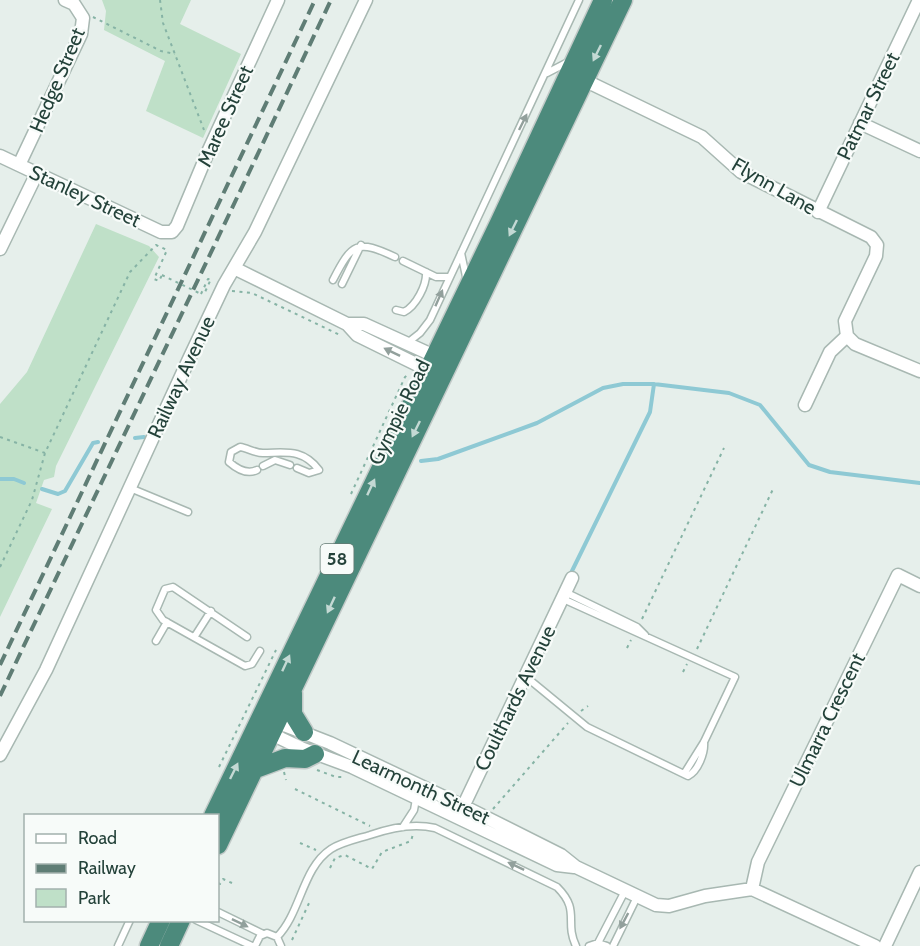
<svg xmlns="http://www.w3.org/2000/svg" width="920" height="946" viewBox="0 0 920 946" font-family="Cabin,sans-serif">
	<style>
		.green { fill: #bfe0c8 }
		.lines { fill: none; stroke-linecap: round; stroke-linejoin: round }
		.stream { stroke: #8ec9d4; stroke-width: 4 }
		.service-casing { stroke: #a8b8b2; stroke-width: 9 }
		.minor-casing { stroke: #a8b8b2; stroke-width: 15 }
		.trunk-casing { stroke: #c2cac8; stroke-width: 21 }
		.path { stroke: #86b3a5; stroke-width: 2; stroke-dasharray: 3 4.5; stroke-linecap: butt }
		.service { stroke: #fff; stroke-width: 6 }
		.minor { stroke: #fff; stroke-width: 12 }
		.trunk { stroke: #4c8a7c; stroke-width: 18 }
		.rail { stroke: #5f7d75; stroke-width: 4; stroke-dasharray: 12 6; stroke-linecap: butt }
		.path-bridge { stroke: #86b3a5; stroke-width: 2; stroke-dasharray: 3 4.5; stroke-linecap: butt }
		.oneway { fill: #c4d9d4 }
		.oneway2 { fill: #92a09c }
		.labels { text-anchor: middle; stroke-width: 4.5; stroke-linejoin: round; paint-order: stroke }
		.shield { fill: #f7fbf9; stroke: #637a73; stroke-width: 1.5 }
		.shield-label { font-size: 18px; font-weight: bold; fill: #24423a }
		.street-label { font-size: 20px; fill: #24423a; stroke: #f7fbf9 }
	</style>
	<rect width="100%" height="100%" fill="#e6efeb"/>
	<path class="green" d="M102,0H191L180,24L241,54L203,138L146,111L165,61L104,30L106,11Z
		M96,224L149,246L159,257L56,466L54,477L44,480L36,503L52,509L0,617V404L27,372Z"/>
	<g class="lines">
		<path class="stream" d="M135,438L144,437
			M421,461L438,459L537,423L603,388L623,384H654L729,393L760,405L809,465L830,472L920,483
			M0,479H14L24,483
			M42,489L58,494L65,491L93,443L98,442
			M571,573L650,412L654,384"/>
		<defs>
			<path id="service" d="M547,73L570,61
				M461,253L467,281
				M403,261L436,277H449
				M333,280C352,243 357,239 395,257
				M342,284L361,245
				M396,310L404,312C416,306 427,285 426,272
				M406,344L420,333L430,320L579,0
				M263,466L275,460L290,465
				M257,470C247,475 237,469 229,462L231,452L240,447C247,448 255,453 263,453C285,453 302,448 319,470L309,473L297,468
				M130,488L188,512
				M565,592L637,627L645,635
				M563,599L735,677L704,742L684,774
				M195,636L211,611
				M247,637L173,587L165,589L156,610L163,620L245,666L252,664L260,651
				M156,641L167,622
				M525,676L587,727L688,776C698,771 705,753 704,742
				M403,827L414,810L416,799
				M218,912L263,934
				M196,920L252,946
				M277,937C301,913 302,868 331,849C342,842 357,839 370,835C390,828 414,823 435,828L557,887C581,911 564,921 576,946
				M598,943L625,891
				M118,946L130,920
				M255,946L260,936L267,933L277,937L281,946
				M589,946L598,943L607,946
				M613,946L637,897"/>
			<path id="minor" d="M584,80L702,137L741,172L871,237L877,245L876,256L845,321L847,336L855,344L920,371
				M860,123L920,151
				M0,156L161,232H172L177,226L208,152L278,0
				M19,165L81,34L83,18L74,4L65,0
				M818,212L919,0
				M0,249L37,173
				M234,268L347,324L357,335L434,373
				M347,324H364L441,359
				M805,405L830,352L847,336
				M271,720L330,743L463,806L561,855L576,867L656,905L669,906L705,896L752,889L875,946
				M265,731L301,748L352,767L557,865L574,867
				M0,755L46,670L189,359L224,285L255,232L366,0
				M461,811L572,578
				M752,889L758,862L898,575L920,586
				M885,946L920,872"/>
			<path id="trunk" d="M293,693V714L304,732
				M253,770L285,758L305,759L315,754
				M213,816L499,223L603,0
				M218,845L623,0
				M149,946L161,920
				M169,946L181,920"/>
		</defs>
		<use href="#service" class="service-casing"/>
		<use href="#minor" class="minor-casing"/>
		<use href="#trunk" class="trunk-casing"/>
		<path class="path" d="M160,0L163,23L204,130
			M93,17L161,51L175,54
			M232,291L252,293L340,335
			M201,294L208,279H211L205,292
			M0,437L45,453
			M351,494L405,377L409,374
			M0,567L32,500L45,453L130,272L156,245L167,250L154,279L159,281L162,275
			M642,619L724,448
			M627,648L631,640
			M697,649L774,487
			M683,672L687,664
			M581,711L588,706
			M219,767L276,650
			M317,770L336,777H343
			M284,772L286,780
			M295,789L370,826
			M493,809L568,723
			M300,843L316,850
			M330,868L335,858L345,855L372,869L382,852L411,841L413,834
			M218,883L220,884L223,879L232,883
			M292,940L310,901"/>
		<use href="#service" class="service"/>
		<use href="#minor" class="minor"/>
		<use href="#trunk" class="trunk"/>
		<path class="rail" d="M0,665L315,0
			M0,696L331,0"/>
		<path class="path-bridge" d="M162,275L201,294"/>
	</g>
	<defs><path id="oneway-solid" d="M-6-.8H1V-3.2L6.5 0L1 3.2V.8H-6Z" transform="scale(1.5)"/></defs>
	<g class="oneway">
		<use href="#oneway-solid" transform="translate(597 53) rotate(116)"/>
		<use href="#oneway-solid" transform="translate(513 228) rotate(116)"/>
		<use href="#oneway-solid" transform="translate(416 429) rotate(116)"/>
		<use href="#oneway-solid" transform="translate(371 487) rotate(-65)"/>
		<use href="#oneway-solid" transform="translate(331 605) rotate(115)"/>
		<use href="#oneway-solid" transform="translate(286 663) rotate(-65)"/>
		<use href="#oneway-solid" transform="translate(234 771) rotate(-64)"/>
	</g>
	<g class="oneway2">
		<use href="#oneway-solid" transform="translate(523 122) rotate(-64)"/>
		<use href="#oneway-solid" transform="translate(439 298) rotate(-66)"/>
		<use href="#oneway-solid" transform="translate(392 352) rotate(-154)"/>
		<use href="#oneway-solid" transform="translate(516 866) rotate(-155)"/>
		<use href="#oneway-solid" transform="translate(624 921) rotate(118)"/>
		<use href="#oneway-solid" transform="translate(240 923) rotate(26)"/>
	</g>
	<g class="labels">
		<rect class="shield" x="320.5" y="544" width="33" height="30" rx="4.5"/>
		<g class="shield-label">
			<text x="337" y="565">58</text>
		</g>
		<g class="street-label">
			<text transform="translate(57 80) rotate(-67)" y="7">Hedge Street</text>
			<text transform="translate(868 106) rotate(-64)" y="7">Patmar Street</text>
			<text transform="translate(225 116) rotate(-66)" y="7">Maree Street</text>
			<text transform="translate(774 186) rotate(30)" y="7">Flynn Lane</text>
			<text transform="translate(85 196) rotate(25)" y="7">Stanley Street</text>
			<text transform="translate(181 377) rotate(-65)" y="7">Railway Avenue</text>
			<text transform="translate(399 412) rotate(-64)" y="7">Gympie Road</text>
			<text transform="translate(515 698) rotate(-64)" y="7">Coulthards Avenue</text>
			<text transform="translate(827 720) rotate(-64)" y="7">Ulmarra Crescent</text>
			<text transform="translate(421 787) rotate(25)" y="7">Learmonth Street</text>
		</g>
	</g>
	<rect x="24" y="814" width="195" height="108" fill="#f7fbf9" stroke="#a3b1ad" stroke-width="1.5"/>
	<rect x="36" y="834" width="30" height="9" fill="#ffffff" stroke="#a3b1ad" stroke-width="1.5"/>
	<text x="78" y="844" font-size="18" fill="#24423a">Road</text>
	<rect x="36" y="864" width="30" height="9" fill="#5f7d75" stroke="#a3b1ad" stroke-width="1.5"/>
	<text x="78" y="874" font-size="18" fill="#24423a">Railway</text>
	<rect x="36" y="889" width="30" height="18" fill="#bfe0c8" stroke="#a3b1ad" stroke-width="1.5"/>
	<text x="78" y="904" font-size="18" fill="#24423a">Park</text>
</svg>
